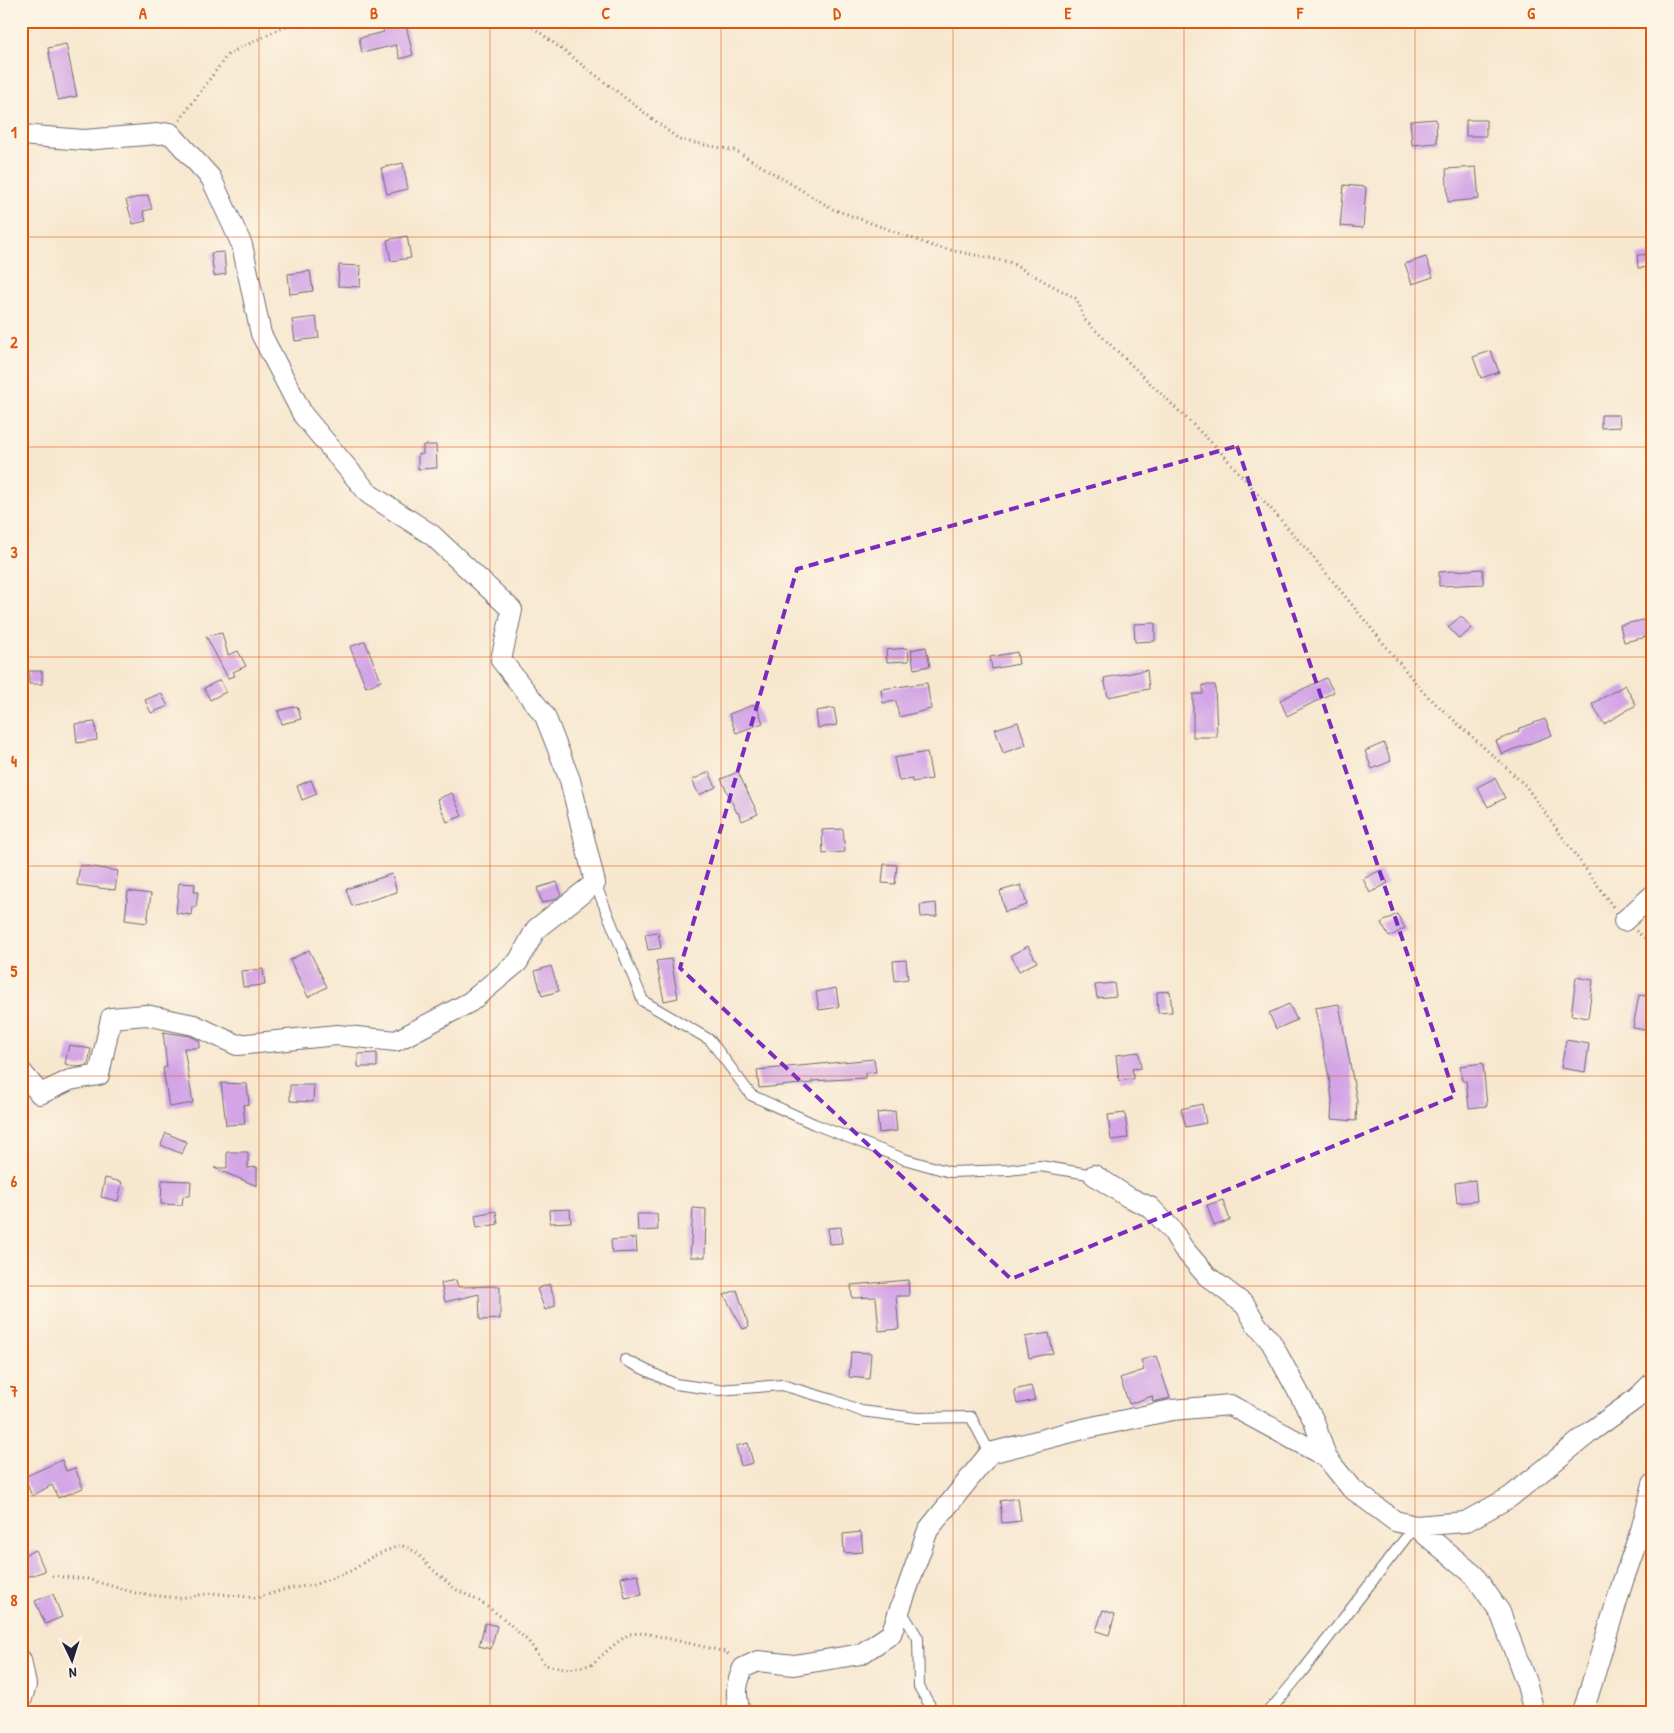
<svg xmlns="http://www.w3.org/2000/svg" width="1674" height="1733" viewBox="0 0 1674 1733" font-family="'Patrick Hand',sans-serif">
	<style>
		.building { fill: #d3a5e6 }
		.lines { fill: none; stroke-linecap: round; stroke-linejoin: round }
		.lane-casing { stroke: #6d676f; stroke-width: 12 }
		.street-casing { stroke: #6d676f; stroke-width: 22 }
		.path { stroke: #6d676f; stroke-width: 3; stroke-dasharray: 1 4; stroke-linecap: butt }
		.lane { stroke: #fff; stroke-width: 10 }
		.street { stroke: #fff; stroke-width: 20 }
		.marked { fill: none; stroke: #7b2cbf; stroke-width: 4; stroke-dasharray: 10 6; stroke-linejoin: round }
		.grid { fill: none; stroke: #de560e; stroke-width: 1; stroke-opacity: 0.55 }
		.neatline { fill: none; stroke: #de560e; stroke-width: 2 }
		.grid-label { font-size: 16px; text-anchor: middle; font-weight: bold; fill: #de560e }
	</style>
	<rect width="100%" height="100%" fill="#fcf5e5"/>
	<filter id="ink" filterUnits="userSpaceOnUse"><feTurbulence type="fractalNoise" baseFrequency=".02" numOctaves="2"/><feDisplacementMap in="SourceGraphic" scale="10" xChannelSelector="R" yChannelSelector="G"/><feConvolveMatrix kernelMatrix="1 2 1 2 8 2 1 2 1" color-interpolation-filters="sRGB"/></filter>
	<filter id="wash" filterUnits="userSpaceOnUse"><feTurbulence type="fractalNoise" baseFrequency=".0096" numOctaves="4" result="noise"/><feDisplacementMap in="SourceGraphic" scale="20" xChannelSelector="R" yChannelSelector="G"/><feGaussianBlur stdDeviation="1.12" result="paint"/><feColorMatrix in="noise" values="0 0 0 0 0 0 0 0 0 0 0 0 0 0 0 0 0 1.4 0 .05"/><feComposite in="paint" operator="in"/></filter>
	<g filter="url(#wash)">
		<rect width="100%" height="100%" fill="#f7e7cf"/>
		<g id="blocks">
			<path class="building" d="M393,21H405L413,55L400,59L396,45L362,53L359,38L384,32L381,24Z
				M66,44L77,96L58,100L48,48Z
				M1436,119L1437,143L1412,145L1410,121Z
				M1466,120H1486V136H1466Z
				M403,163L408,189L387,194L381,168Z
				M1476,167L1479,199L1448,202L1446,169Z
				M1344,185L1366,187L1363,228L1340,226Z
				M148,195L152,209L143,211L146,221L133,224L126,200Z
				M407,236L411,258L391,261L387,240Z
				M224,252L226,274L214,276L211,253Z
				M1653,254V267L1638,268L1637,255Z
				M1426,257L1433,277L1412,284L1405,264Z
				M339,265L361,266L360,287L338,286Z
				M310,271L313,291L290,294L288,274Z
				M316,317L319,338L295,341L292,320Z
				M1491,351L1499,372L1481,378L1473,357Z
				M1601,415H1619L1620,427L1601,428Z
				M423,445H436L437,468L418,469V454H423Z
				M1483,569V584L1439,586V572Z
				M1461,616L1472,628L1459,639L1448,627Z
				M1648,619L1651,636L1624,642L1620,625Z
				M1155,623V641L1135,642L1134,624Z
				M222,633L228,655L238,651L246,666L233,672L235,676L228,678L206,636Z
				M365,641L381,681L366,687L350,647Z
				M926,647L930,666L914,669L911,650Z
				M908,648L909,661L887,662L886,650Z
				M1017,652L1019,664L992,669L990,657Z
				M1147,670L1149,689L1108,697L1104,678Z
				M29,671H42V684H29Z
				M1326,678L1334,692L1287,716L1280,700Z
				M220,680L226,692L210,700L204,688Z
				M927,683L931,709L899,717L896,701L883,703L881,689Z
				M1203,685H1215L1217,737H1193V694H1203Z
				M1625,685L1636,705L1604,724L1592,704Z
				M161,693L168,706L151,713L145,700Z
				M756,704L763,723L736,733L729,714Z
				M297,706L301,719L282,724L278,711Z
				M834,708L837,725L818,728L816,711Z
				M1545,719L1552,735L1502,754L1496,741L1519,731L1518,729Z
				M95,722L97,740L77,743L75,724Z
				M1018,722L1026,745L1003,753L995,729Z
				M1384,743L1391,761L1372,769L1365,751Z
				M927,752L932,779L912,782V779L899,781L894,758Z
				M709,772L716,787L699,795L692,780Z
				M738,772L758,814L742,821L738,812L737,813L721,779Z
				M1495,778L1505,798L1488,807L1477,787Z
				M311,780L317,794L302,800L297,786Z
				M452,793L462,816L447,822L437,799Z
				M843,829L845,852L823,854L822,830Z
				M884,864L897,865L895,884L882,883Z
				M80,865L118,871L115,890L77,885Z
				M1381,870L1388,883L1370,893L1363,879Z
				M392,874L397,892L352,906L346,889Z
				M557,882L561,894L556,899L542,903L537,888Z
				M179,883L195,884L194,892H198L196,907H192L191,915L176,913Z
				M1021,885L1027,905L1005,912L1000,891Z
				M128,891L151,894L147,923L125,920Z
				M936,903L937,916L921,917L920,905Z
				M1397,914L1405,928L1389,937L1381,923Z
				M658,932L661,948L648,950L645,934Z
				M1028,946L1037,962L1019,971L1011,955Z
				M309,950L327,987L308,997L290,960Z
				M671,959L678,998L664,1001L656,961Z
				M906,960L908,979L895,981L893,961Z
				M551,966L559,991L542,996L535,971Z
				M263,969L265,985L243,987L241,971Z
				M1576,977L1593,980L1588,1018L1571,1015Z
				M1114,983L1116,996L1097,998L1095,985Z
				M836,988L839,1007L819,1010L816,992Z
				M1170,991L1172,1012L1158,1013L1157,992Z
				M1639,995L1653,997V1031L1633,1028Z
				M1289,1004L1297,1020L1276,1029L1269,1013Z
				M1339,1004L1357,1101L1356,1121L1331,1119L1332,1101L1330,1082L1315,1008Z
				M163,1032L190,1036L200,1041L199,1048H184L193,1103L169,1107L163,1068L167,1067Z
				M1566,1040L1589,1044L1585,1072L1561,1068Z
				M69,1045L91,1049L88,1065L78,1067L65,1064Z
				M1139,1052L1141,1068L1132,1069L1134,1079L1119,1081L1116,1055Z
				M377,1053V1067H358V1054Z
				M874,1059L876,1072L865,1073V1078L812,1081V1083L759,1088L757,1070Z
				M1483,1063L1487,1106L1469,1108L1466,1081H1462L1460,1066Z
				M221,1083L247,1084L249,1104L243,1105L245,1124L226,1125Z
				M290,1085H314L313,1102L290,1101Z
				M1202,1104L1206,1123L1186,1127L1181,1109Z
				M895,1111L897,1131L879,1133L877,1113Z
				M1125,1113L1128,1138L1111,1140L1108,1115Z
				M166,1133L187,1142L182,1154L161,1145Z
				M227,1152H248V1168L257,1167V1186L214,1168H227Z
				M105,1178L122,1182L118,1201L101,1197Z
				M162,1180L191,1181L190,1196H183L182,1205L161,1204Z
				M1475,1180L1477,1201L1457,1203L1455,1183Z
				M1223,1200L1230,1220L1214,1226L1207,1205Z
				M693,1208L706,1209L705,1257H690Z
				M570,1209L571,1222L550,1223L549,1210Z
				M496,1211L498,1224L477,1228L475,1215Z
				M637,1214H657L658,1230L638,1231Z
				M841,1227L842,1243L829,1244L828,1228Z
				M636,1238L637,1252L612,1253L611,1240Z
				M456,1280L458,1287L500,1286V1319L480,1320L479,1294L445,1302L441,1283Z
				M908,1280L909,1296H896L899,1329L879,1331L876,1297L852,1298L851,1285Z
				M549,1284L555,1300V1306L545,1310L537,1289Z
				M737,1290L749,1327L743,1329L724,1295Z
				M1049,1333L1053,1353L1029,1358L1025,1337Z
				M851,1352L871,1353L869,1379L849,1377Z
				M1156,1356L1170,1398L1153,1402L1152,1396L1129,1404L1120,1378L1144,1370L1141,1360Z
				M1031,1386L1035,1400L1017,1404L1014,1390Z
				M748,1443L753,1463L741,1466L736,1446Z
				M62,1460L66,1471L75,1468L83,1488L58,1498L52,1485L32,1496L24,1477Z
				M1018,1498L1021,1521L1002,1523L1000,1501Z
				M861,1532L863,1552L844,1553L843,1534Z
				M36,1550L45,1571L27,1577L21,1562V1556Z
				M638,1574L642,1595L625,1598L621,1577Z
				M53,1594L62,1617L45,1624L35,1601Z
				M1103,1610L1115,1614L1109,1635L1096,1631Z
				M485,1623L497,1626L491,1649L479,1646Z"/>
		</g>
	</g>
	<g filter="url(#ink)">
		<use href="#blocks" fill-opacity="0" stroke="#6d676f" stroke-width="1"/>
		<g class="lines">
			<defs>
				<path id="lane" d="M595,883L643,1001L710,1040L751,1095L814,1124L904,1159L950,1172L1009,1170L1040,1166L1094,1175
					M625,1360L675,1384L719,1390L782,1385L833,1400L861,1411L917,1418L971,1417L990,1453
					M900,1609L918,1638L919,1687L934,1712
					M1267,1712L1277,1702L1298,1677L1415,1526"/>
				<path id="street" d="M21,135L84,140L170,133L211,178L242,245L261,334L303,415L369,494L432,535L512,610L501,660L545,716L570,780L595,883L536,929L518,962L470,1002L396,1041L337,1035L237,1045L194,1025L146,1015L111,1018L99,1075L70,1080L40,1094L21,1071
					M1624,921L1653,895
					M1094,1175L1128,1197L1150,1207L1172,1230L1183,1248L1207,1276L1245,1305L1256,1324L1271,1342L1314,1421L1326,1457
					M1415,1526L1474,1575L1500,1612L1527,1685L1534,1712
					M21,1660L26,1685L21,1701
					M740,1712C735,1694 736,1685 743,1668L758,1661L794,1665L861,1654L891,1634L928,1530L990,1453L1083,1429L1172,1410L1230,1405L1326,1457L1351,1488L1395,1521L1415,1526L1465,1522L1510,1497L1593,1430L1637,1398L1653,1382
					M1583,1712L1623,1581L1641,1530L1653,1484"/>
			</defs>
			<use href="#lane" class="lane-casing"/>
			<use href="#street" class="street-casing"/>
			<path class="path" d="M525,21L680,140L736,151L833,209L936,247L1009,262L1077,299L1084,319L1218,449L1309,552L1423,692L1525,785L1613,907
				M180,120L228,54L296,21
				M1636,931L1653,945
				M52,1576L87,1579L139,1594L179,1598L212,1593L257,1598L286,1589L313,1585L335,1577L353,1570L373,1556L401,1545L416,1552L431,1568L455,1589L479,1601L503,1618L529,1642L545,1665L569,1669L591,1665L615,1644L629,1634L644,1633L692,1644L726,1652L731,1657"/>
			<use href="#lane" class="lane"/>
			<use href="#street" class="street"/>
		</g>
	</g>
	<path class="marked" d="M1237,446L1455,1096L1011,1279L680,968L797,569Z"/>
	<path class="grid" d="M259,21V1712M490,21V1712M721,21V1712M953,21V1712M1184,21V1712M1415,21V1712M21,237H1653M21,447H1653M21,657H1653M21,866H1653M21,1076H1653M21,1286H1653M21,1496H1653"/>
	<rect width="1674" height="1733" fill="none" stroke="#fcf5e5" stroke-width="55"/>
	<g transform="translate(72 1660) rotate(176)" stroke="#fcf5e5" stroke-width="4" paint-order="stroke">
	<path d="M0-4L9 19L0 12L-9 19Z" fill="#22223b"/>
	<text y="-8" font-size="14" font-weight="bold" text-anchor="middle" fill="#22223b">N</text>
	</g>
	<rect x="28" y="28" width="1618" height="1678" class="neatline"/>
	<g class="grid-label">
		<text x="143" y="19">A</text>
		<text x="374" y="19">B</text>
		<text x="606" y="19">C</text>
		<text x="837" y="19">D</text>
		<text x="1068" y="19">E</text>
		<text x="1300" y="19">F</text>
		<text x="1531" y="19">G</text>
		<text x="14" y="138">1</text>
		<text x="14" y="348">2</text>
		<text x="14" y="558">3</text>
		<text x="14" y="767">4</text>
		<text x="14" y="977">5</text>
		<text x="14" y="1187">6</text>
		<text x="14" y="1397">7</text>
		<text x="14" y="1606">8</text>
	</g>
</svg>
